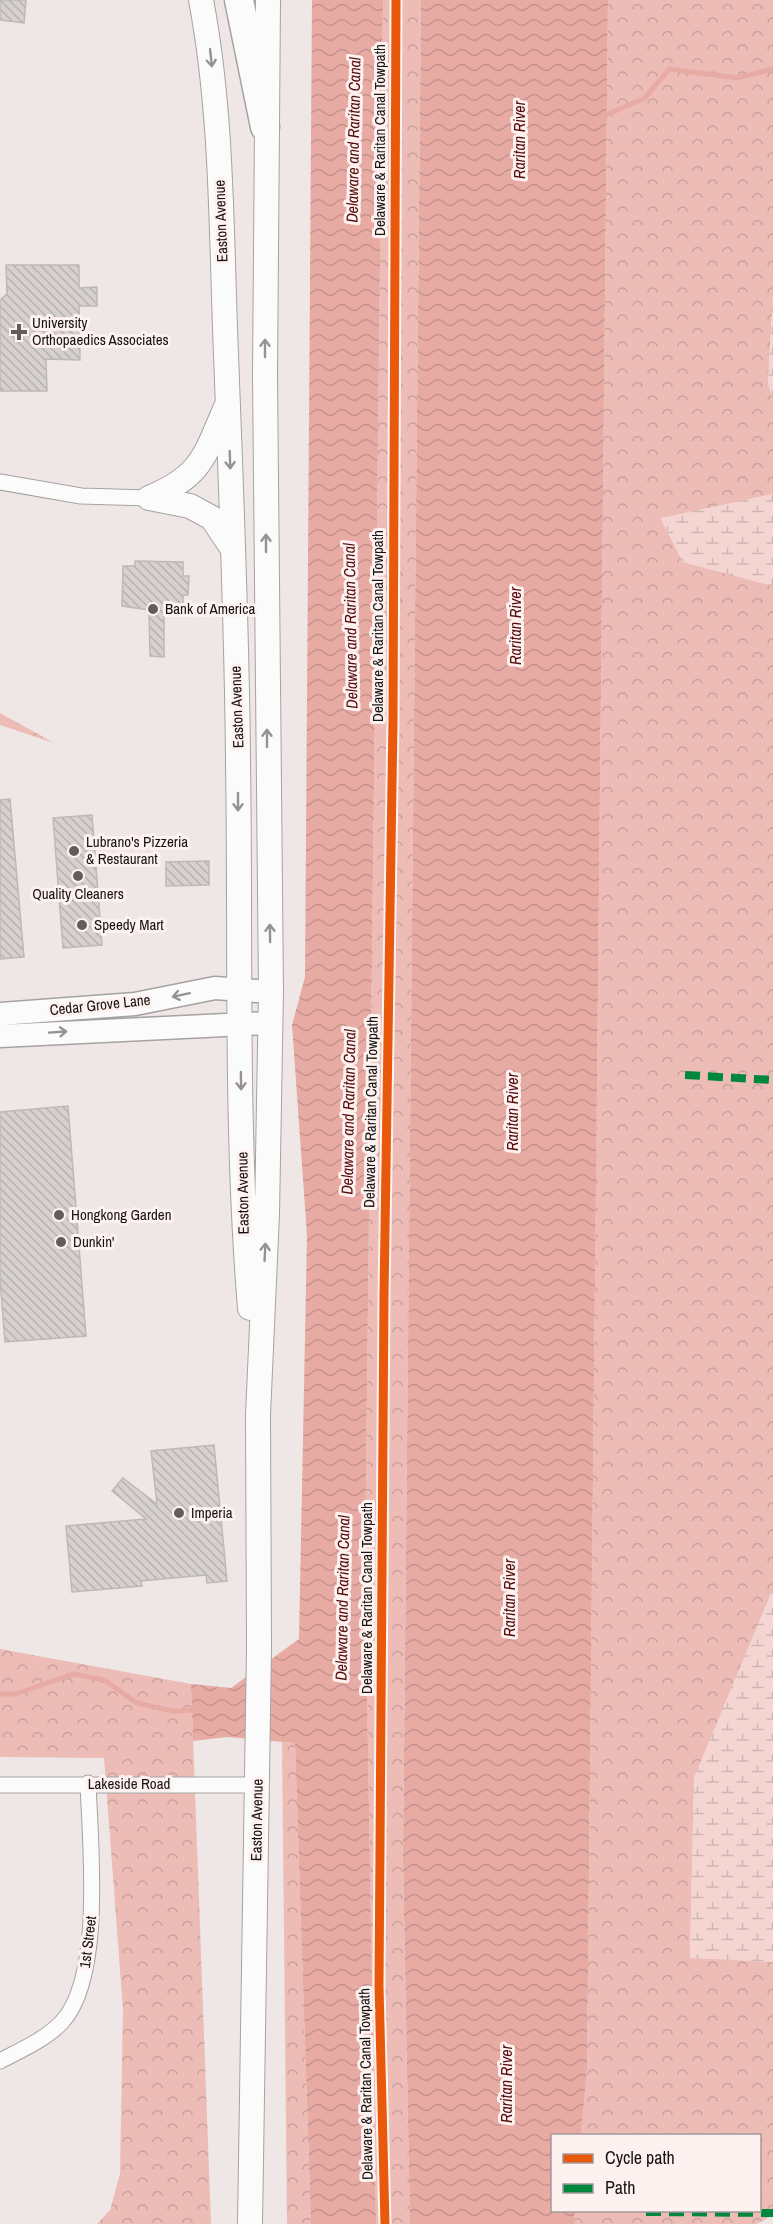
<svg xmlns="http://www.w3.org/2000/svg" width="773" height="2224" viewBox="0 0 773 2224" font-family="'Archivo Narrow',sans-serif">
	<style>
		.forest { fill: url(#forest-crowns) }
		.wetland { fill: url(#wetland-marsh) }
		.water { fill: url(#water-waves) }
		.lines { fill: none; stroke-linecap: round; stroke-linejoin: round }
		.stream { stroke: #e8aba4; stroke-width: 5 }
		.building { fill: url(#building-back-hatch); stroke: #beb8b8; stroke-width: 1.5 }
		.minor-casing { stroke: #a7a2a2; stroke-width: 17 }
		.secondary-casing { stroke: #a7a2a2; stroke-width: 25 }
		.primary-casing { stroke: #a7a2a2; stroke-width: 26 }
		.motorway-casing { stroke: #a7a2a2; stroke-width: 31 }
		.minor { stroke: #fcfbfb; stroke-width: 15 }
		.secondary { stroke: #fcfbfb; stroke-width: 22 }
		.primary { stroke: #fcfbfb; stroke-width: 24 }
		.motorway { stroke: #fcfbfb; stroke-width: 28 }
		.quiet { stroke: #00873e; stroke-width: 8; stroke-dasharray: 15 8; stroke-linecap: butt }
		.cycleway-casing { stroke: #fef2f1; stroke-width: 13 }
		.cycleway { stroke: #e8590c; stroke-width: 9 }
		.oneway { stroke: #959392 }
		.poi-dot { fill: #625d5c; stroke: #fef2f1; stroke-width: 2 }
		.labels { text-anchor: middle; stroke-width: 6; stroke-linejoin: round; paint-order: stroke }
		.street-label { font-size: 15px; fill: #171312; stroke: #fef2f1 }
		.poi-label { font-size: 15px; fill: #171312; stroke: #fef2f1; text-anchor: start }
		.water-label { font-size: 16px; font-style: italic; fill: #570c0c; stroke: #fef2f1 }
	</style>
	<defs>
		<pattern id="forest-crowns" width="20" height="18" patternUnits="userSpaceOnUse" patternTransform="scale(1.5)"><rect width="20" height="18" fill="#edbcb6"/><path d="M2 6a3 3 0 1 1 6 0M12 15a3 3 0 1 1 6 0" fill="none" stroke="#caa19b"/></pattern>
		<pattern id="wetland-marsh" width="20" height="14" patternUnits="userSpaceOnUse" patternTransform="scale(1.5)"><rect width="20" height="14" fill="#f4d5d1"/><path d="M1 5h8M5 5V1M11 12h8M15 12V8" fill="none" stroke="#d0b6b2"/></pattern>
		<pattern id="water-waves" width="16" height="10" patternUnits="userSpaceOnUse" patternTransform="scale(1.5)"><rect width="16" height="10" fill="#e8aba4"/><path d="M0 5q4-4 8 0t8 0" fill="none" stroke="#c6928c"/></pattern>
		<pattern id="building-back-hatch" width="6" height="6" patternUnits="userSpaceOnUse" patternTransform="scale(1.5)"><rect width="6" height="6" fill="#d6d0cf"/><path d="M-1 5l2 2M0 0l6 6M5-1l2 2" fill="none" stroke="#b7b2b1"/></pattern>
	</defs>
	<rect width="100%" height="100%" fill="#eee7e6"/>
	<path class="forest" d="M383,0H421L403,1861L410,2224H376L365,1568Z
		M608,0H773V296L768,384L773,398V494L661,519L683,562L773,586V1589L694,1778L690,1957L773,1962V2215L757,2224H574L575,2211L760,2210V2136L581,2135L587,2069Z
		M0,713L54,743L0,725Z
		M0,1649L191,1684L211,2224H97L110,2210L120,2174L123,2009L104,1758L0,1757Z
		M282,1742L295,1743L311,2224H287Z"/>
	<path class="wetland" d="M773,296V398L768,384Z
		M773,494V586L683,562L661,518Z
		M773,1589V1962L690,1958L694,1778Z"/>
	<path class="water" d="M312,0H383L365,1568L376,2224H311L295,1743L227,1737L193,1741L191,1684L231,1688L299,1639L307,1236L292,1025L305,977Z
		M421,0H608L587,2069L581,2135L552,2136V2210L575,2211L574,2224H410L403,1861Z"/>
	<g class="lines">
		<path class="stream" d="M599,118L645,98L669,69L737,78L773,69
			M0,1694H15L74,1674L104,1680L137,1703L173,1711L197,1710"/>
	</g>
	<path class="building" d="M0,0H26L24,23L0,20Z
		M6,265H79V288L97,287V306H79L80,360L46,359L47,391H0V300L7,294Z
		M135,561L183,562V576H189L188,595H183V608L164,607V657L150,656L149,610L122,606L123,566H135Z
		M10,799L24,957L0,959V800Z
		M92,815L102,945L63,948L53,818Z
		M209,861V885L166,886V862Z
		M68,1106L86,1336L5,1342L0,1279V1112Z
		M214,1445L227,1581L207,1583L206,1575L141,1581L142,1586L72,1592L66,1526L146,1519L112,1491L123,1478L157,1504L151,1451Z"/>
	<g class="lines">
		<defs>
			<path id="minor" d="M0,482L81,496L149,498
				M0,1785H258
				M0,2061C21,2050 46,2039 62,2022C104,1977 90,1842 88,1783"/>
			<path id="secondary" d="M0,1014L135,1004L215,988L271,992
				M0,1036L268,1023"/>
			<path id="primary" d="M201,0C223,116 221,236 226,354C231,490 237,626 238,762C241,944 235,1127 250,1308
				M149,498C202,476 204,457 226,407
				M149,498L190,506L212,518L232,548
				M250,2224L259,1648L258,1415L267,1214L271,992L265,376L268,0"/>
			<path id="motorway" d="M239,0L265,127"/>
		</defs>
		<use href="#minor" class="minor-casing"/>
		<use href="#secondary" class="secondary-casing"/>
		<use href="#primary" class="primary-casing"/>
		<use href="#motorway" class="motorway-casing"/>
		<use href="#minor" class="minor"/>
		<use href="#secondary" class="secondary"/>
		<use href="#primary" class="primary"/>
		<use href="#motorway" class="motorway"/>
		<path class="quiet" d="M685,1075L773,1080
			M646,2212L773,2213"/>
		<defs>
			<path id="cycleway" d="M385,2224L379,1986L384,1294L393,720L396,0"/>
		</defs>
		<use href="#cycleway" class="cycleway-casing"/>
		<use href="#cycleway" class="cycleway"/>
	</g>
	<defs><path id="oneway-shaft" d="M-6 0H5M1.5-3L5.5 0L1.5 3" fill="none" stroke-width="1.6" stroke-linecap="round" stroke-linejoin="round" transform="scale(1.5)"/></defs>
	<g class="oneway">
		<use href="#oneway-shaft" transform="translate(211 58) rotate(84)"/>
		<use href="#oneway-shaft" transform="translate(265 348) rotate(-90)"/>
		<use href="#oneway-shaft" transform="translate(230 460) rotate(88)"/>
		<use href="#oneway-shaft" transform="translate(266 543) rotate(-90)"/>
		<use href="#oneway-shaft" transform="translate(267 738) rotate(-90)"/>
		<use href="#oneway-shaft" transform="translate(238 802) rotate(90)"/>
		<use href="#oneway-shaft" transform="translate(270 933) rotate(-91)"/>
		<use href="#oneway-shaft" transform="translate(181 995) rotate(168)"/>
		<use href="#oneway-shaft" transform="translate(58 1032) rotate(-4)"/>
		<use href="#oneway-shaft" transform="translate(241 1081) rotate(89)"/>
		<use href="#oneway-shaft" transform="translate(265 1252) rotate(-87)"/>
	</g>
	<g class="poi-dot">
		<path d="M16 323h6v6h6v6h-6v6h-6v-6h-6v-6h6z"/>
		<circle cx="153" cy="609" r="6"/>
		<circle cx="74" cy="851" r="6"/>
		<circle cx="78" cy="876" r="6"/>
		<circle cx="82" cy="925" r="6"/>
		<circle cx="59" cy="1215" r="6"/>
		<circle cx="61" cy="1242" r="6"/>
		<circle cx="179" cy="1513" r="6"/>
	</g>
	<g class="labels">
		<g class="street-label">
			<text transform="translate(380 140) rotate(-90)" y="5">Delaware &amp; Raritan Canal Towpath</text>
			<text transform="translate(221 221) rotate(-92)" y="5">Easton Avenue</text>
			<text transform="translate(378 626) rotate(-90)" y="5">Delaware &amp; Raritan Canal Towpath</text>
			<text transform="translate(237 707) rotate(-92)" y="5">Easton Avenue</text>
			<text transform="translate(100 1005) rotate(-6)" y="5">Cedar Grove Lane</text>
			<text transform="translate(371 1112) rotate(-89)" y="5">Delaware &amp; Raritan Canal Towpath</text>
			<text transform="translate(243 1193) rotate(-91)" y="5">Easton Avenue</text>
			<text transform="translate(367 1598) rotate(-90)" y="5">Delaware &amp; Raritan Canal Towpath</text>
			<text x="129" y="1789">Lakeside Road</text>
			<text transform="translate(257 1820) rotate(-89)" y="5">Easton Avenue</text>
			<text transform="translate(88 1942) rotate(-83)" y="5">1st Street</text>
			<text transform="translate(366 2084) rotate(-91)" y="5">Delaware &amp; Raritan Canal Towpath</text>
		</g>
		<g class="poi-label">
			<text x="32" y="328">University<tspan x="32" dy="17">Orthopaedics Associates</tspan></text>
			<text x="165" y="614">Bank of America</text>
			<text x="86" y="847">Lubrano's Pizzeria<tspan x="86" dy="17">&amp; Restaurant</tspan></text>
			<text x="78" y="899" text-anchor="middle">Quality Cleaners</text>
			<text x="94" y="930">Speedy Mart</text>
			<text x="71" y="1220">Hongkong Garden</text>
			<text x="73" y="1247">Dunkin'</text>
			<text x="191" y="1518">Imperia</text>
		</g>
		<g class="water-label">
			<text transform="translate(353 140) rotate(-89)" y="6">Delaware and Raritan Canal</text>
			<text transform="translate(519 140) rotate(-90)" y="6">Raritan River</text>
			<text transform="translate(350 626) rotate(-91)" y="6">Delaware and Raritan Canal</text>
			<text transform="translate(515 626) rotate(-90)" y="6">Raritan River</text>
			<text transform="translate(348 1112) rotate(-89)" y="6">Delaware and Raritan Canal</text>
			<text transform="translate(512 1112) rotate(-90)" y="6">Raritan River</text>
			<text transform="translate(342 1598) rotate(-89)" y="6">Delaware and Raritan Canal</text>
			<text transform="translate(509 1598) rotate(-90)" y="6">Raritan River</text>
			<text transform="translate(506 2084) rotate(-90)" y="6">Raritan River</text>
		</g>
	</g>
	<rect x="551" y="2134" width="210" height="78" fill="#fef2f1" stroke="#a29998" stroke-width="1.5"/>
	<rect x="563" y="2154" width="30" height="9" fill="#e8590c" stroke="#a29998" stroke-width="1.5"/>
	<text x="605" y="2164" font-size="18" fill="#171312">Cycle path</text>
	<rect x="563" y="2184" width="30" height="9" fill="#00873e" stroke="#a29998" stroke-width="1.5"/>
	<text x="605" y="2194" font-size="18" fill="#171312">Path</text>
</svg>
